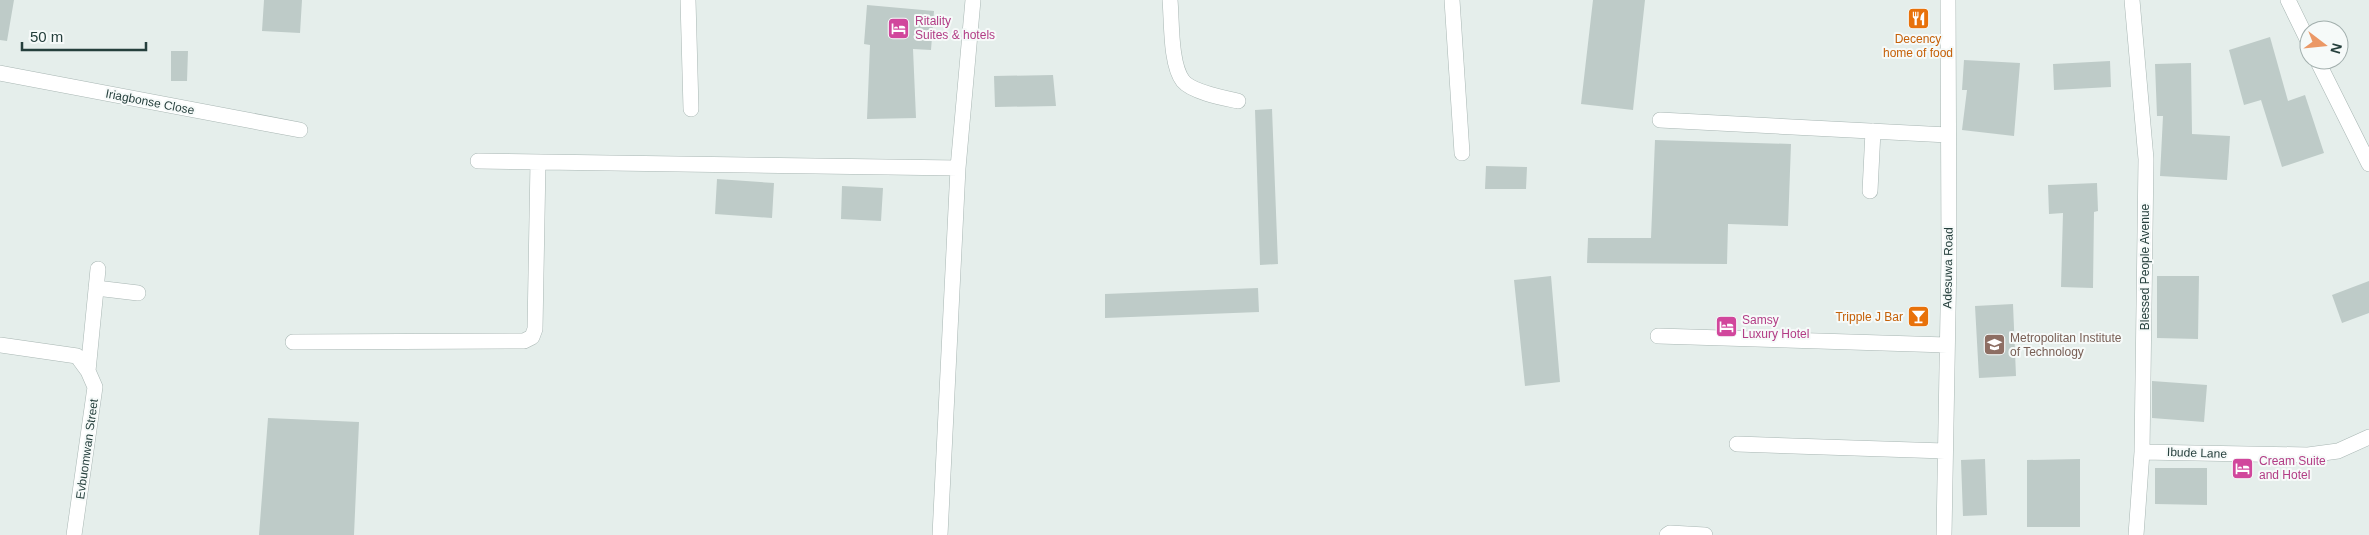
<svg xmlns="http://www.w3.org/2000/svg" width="2369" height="535" viewBox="0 0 2369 535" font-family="Arial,sans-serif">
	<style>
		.building { fill: #becbc8 }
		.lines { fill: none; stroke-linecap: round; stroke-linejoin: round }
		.minor-casing { stroke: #a8b6b3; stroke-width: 16 }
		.minor { stroke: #fff; stroke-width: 15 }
		.labels { text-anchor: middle; stroke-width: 4; stroke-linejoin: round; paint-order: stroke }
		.hotel-label { font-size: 12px; fill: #b23c85; stroke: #f6faf9; text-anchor: start }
		.food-label { font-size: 12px; fill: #c56008; stroke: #f6faf9 }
		.street-label { font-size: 12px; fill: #253f3c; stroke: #f6faf9 }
		.education-label { font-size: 12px; fill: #785e54; stroke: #f6faf9; text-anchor: start }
	</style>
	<rect width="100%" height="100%" fill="#e5eeeb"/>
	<path class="building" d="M0,0H14L7,41L0,40Z
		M264,0H302L300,33L262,31Z
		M1593,0H1645L1633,110L1581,104Z
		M867,5L934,11L931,50L913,49L916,118L867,119L870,45L864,44Z
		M2270,37L2288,101L2305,95L2324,153L2282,167L2261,100L2244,105L2229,50Z
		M171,51H188L187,81H171Z
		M1964,60L2020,63L2014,136L1962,130L1967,90H1962Z
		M2110,61L2111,87L2054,90L2053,64Z
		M2191,63L2192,134L2230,136L2227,180L2160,176L2163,116H2157L2155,64Z
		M1053,75L1056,106L995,107L994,76Z
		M1272,109L1278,264L1260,265L1255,110Z
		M1655,140L1791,144L1788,226L1728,224L1727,264L1587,263L1588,238H1651Z
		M1486,166L1527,167L1526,189H1485Z
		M717,179L774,183L772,218L715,214Z
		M2097,183L2098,211L2094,212L2093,288L2061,287L2063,213L2049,214L2048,185Z
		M842,186L883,188L881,221L841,219Z
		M1551,276L1560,382L1525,386L1514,280Z
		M2157,276H2199L2198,339L2157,338Z
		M2369,281V313L2342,323L2332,295Z
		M1258,288L1259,312L1105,318V294Z
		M2013,304L2016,376L1979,378L1975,306Z
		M2152,381L2207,385L2204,422L2152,418Z
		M268,418L359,422L354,535H259Z
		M1985,459L1987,515L1963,516L1961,460Z
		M2080,459V527H2027V460Z
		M2155,468H2207V505L2155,504Z"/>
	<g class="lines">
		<defs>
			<path id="minor" d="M688,0L691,109
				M1170,0C1172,21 1170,64 1183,81C1192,92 1224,98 1238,101
				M1452,0L1462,153
				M2132,0L2146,159L2142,452L2136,535
				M2288,0L2309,43
				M2317,60L2369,164
				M0,73L300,130
				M1660,120L1948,135
				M478,161L958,168
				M1870,191L1873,131
				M96,288L138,293
				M1658,336L1947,345
				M293,342L524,341L532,337L535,329L538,162
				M0,345L77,356L88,371L95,387L74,535
				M88,371L98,269
				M1737,444L1945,451
				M2142,452L2308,455L2338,451L2369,437
				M940,535L958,168L973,0
				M1667,535L1670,533L1705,535
				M1944,535L1949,256L1948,0"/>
		</defs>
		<use href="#minor" class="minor-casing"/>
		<use href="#minor" class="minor"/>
	</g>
	<defs>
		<symbol id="restaurant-square" viewBox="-11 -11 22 22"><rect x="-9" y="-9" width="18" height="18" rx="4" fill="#e8710a" stroke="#f6faf9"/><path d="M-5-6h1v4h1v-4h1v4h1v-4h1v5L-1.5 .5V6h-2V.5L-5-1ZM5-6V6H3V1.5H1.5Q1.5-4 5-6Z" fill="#fff"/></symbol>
		<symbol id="hotel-square" viewBox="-11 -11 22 22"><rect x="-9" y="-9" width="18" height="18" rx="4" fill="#d1479c" stroke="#f6faf9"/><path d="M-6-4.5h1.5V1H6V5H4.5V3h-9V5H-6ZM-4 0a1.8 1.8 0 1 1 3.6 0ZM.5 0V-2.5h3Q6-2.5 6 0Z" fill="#fff"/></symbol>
		<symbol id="bar-square" viewBox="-11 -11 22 22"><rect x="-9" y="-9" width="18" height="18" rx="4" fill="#e8710a" stroke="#f6faf9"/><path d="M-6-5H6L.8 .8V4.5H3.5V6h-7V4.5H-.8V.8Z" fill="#fff"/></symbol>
		<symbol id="school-square" viewBox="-11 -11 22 22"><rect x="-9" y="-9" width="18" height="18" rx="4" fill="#8d6e63" stroke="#f6faf9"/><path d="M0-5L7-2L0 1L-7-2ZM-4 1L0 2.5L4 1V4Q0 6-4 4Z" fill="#fff"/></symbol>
	</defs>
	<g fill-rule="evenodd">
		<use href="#restaurant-square" x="1906" y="6" width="25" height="25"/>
		<use href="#hotel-square" x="886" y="16" width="25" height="25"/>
		<use href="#bar-square" x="1906" y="304" width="25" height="25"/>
		<use href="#hotel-square" x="1714" y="314" width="25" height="25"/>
		<use href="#school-square" x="1982" y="332" width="25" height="25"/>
		<use href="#hotel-square" x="2230" y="456" width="25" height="25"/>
	</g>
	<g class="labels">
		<g class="hotel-label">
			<text x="915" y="25">Ritality<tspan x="915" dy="14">Suites &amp; hotels</tspan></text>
			<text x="1742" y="324">Samsy<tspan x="1742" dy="14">Luxury Hotel</tspan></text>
			<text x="2259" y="465">Cream Suite<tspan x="2259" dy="14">and Hotel</tspan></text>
		</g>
		<g class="food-label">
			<text x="1918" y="43">Decency<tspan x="1918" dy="14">home of food</tspan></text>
			<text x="1903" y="321" text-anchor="end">Tripple J Bar</text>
		</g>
		<g class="street-label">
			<text transform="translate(150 102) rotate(11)" y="4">Iriagbonse Close</text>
			<text transform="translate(2145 267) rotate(-90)" y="4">Blessed People Avenue</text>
			<text transform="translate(1948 268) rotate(-89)" y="4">Adesuwa Road</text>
			<text transform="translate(87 449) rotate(-82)" y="4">Evbuomwan Street</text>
			<text transform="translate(2197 453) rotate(2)" y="4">Ibude Lane</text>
		</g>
		<g class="education-label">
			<text x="2010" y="342">Metropolitan Institute<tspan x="2010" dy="14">of Technology</tspan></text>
		</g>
	</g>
	<g transform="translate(2324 45) rotate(106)"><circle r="24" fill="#f6faf9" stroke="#a2afad"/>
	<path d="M0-4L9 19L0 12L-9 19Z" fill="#eb9866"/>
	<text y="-8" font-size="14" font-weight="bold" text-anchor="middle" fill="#253f3c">N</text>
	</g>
	<path d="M22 42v8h124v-8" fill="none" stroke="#253f3c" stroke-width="2.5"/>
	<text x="30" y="42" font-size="15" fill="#253f3c" stroke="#f6faf9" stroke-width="4" paint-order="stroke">50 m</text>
</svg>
